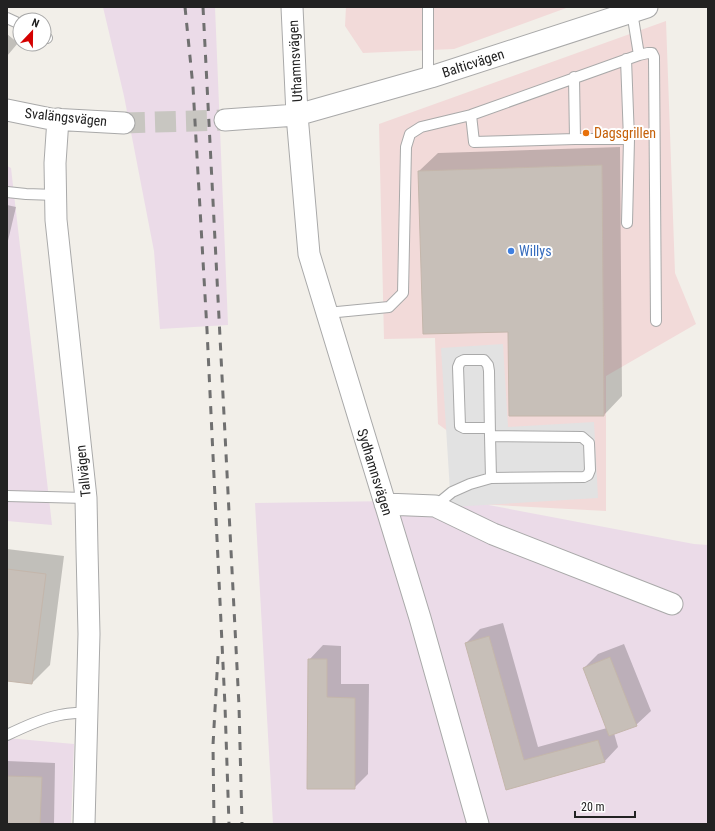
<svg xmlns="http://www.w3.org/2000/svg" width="715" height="831" viewBox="0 0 715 831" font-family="'Roboto Condensed',sans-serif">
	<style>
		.commercial { fill: #f2dad9 }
		.industrial { fill: #ebdbe8 }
		.parking { fill: #e2e2e2 }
		.shadow { fill: #0003 }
		.building { fill: #c7bfb8; stroke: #c4b6ab }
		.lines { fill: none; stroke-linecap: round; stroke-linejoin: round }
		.minor-tunnel { stroke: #c8c6c1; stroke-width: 21; stroke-dasharray: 21 10; stroke-linecap: butt }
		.service-casing { stroke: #a9a9a9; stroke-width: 12 }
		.minor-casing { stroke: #a9a9a9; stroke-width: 23 }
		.service { stroke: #fff; stroke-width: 10 }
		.minor { stroke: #fff; stroke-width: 21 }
		.rail { stroke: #707070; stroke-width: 3; stroke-dasharray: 8 8; stroke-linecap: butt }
		.food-dot { fill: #e8710a; stroke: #fff; stroke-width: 1.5 }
		.shop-dot { fill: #3f7fe0; stroke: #fff; stroke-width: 1.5 }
		.labels { text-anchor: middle; stroke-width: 4; stroke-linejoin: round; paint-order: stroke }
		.street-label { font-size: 14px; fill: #222; stroke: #fff }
		.food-label { font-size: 14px; fill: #c56008; stroke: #fff; text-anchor: start }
		.shop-label { font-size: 14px; fill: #366cbe; stroke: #fff; text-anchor: start }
	</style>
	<rect width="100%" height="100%" fill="#f2efe9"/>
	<path class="commercial" d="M346,7H569L454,49L363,53L345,26Z
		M666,21L675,273L696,324L606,376V511L458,503L449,432L438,424L435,338L384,339L379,124Z"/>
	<path class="industrial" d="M103,7H215L228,325L160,329L154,251L124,96Z
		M7,166L11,168L52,525L7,521Z
		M462,500L694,544L708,545V824H273L255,503Z
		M7,738L74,744L71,824H7Z"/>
	<path class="parking" d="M503,344L508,427L594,422L598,498L451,507L441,348Z"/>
	<path class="shadow" d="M7,34L18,43L7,56Z
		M620,147L622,396L604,415H510L509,331L424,333L419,171L438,153Z
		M7,205L16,207L7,245Z
		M7,549L64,556L50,665L32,683L7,680Z
		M503,623L538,747L607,728L584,668L598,654L624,644L651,711L636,725L614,733L618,747L604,762L507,789L466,643L480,629Z
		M323,645L341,646V684H369L368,774L354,788L309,660Z
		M7,761L55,763L54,824H7Z"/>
	<path class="building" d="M602,165L604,416H509L508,332L423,334L418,171Z
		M7,569L46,574L32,684L7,681Z
		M489,636L524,760L598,740L605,762L506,790L465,643Z
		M610,657L637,726L609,736L583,668Z
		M308,659H327V697L355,698V789H307Z
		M7,776L42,777L40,824H7Z"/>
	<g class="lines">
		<path class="minor-tunnel" d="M124,123L225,120"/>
		<defs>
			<path id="service" d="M7,18L20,24
				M44,36L47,38
				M639,55L648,53H652L654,57L656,321
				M626,59L629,139
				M428,78V7
				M471,115L474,142L575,139L574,77
				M575,139H629L627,223
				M7,192L26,194L56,195
				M327,313L389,307L403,293L406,147L410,134L421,127L471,115L639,55L632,12
				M489,428H464L460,426L458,367L460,362L464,360H484L488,365L489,371L490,436
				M7,496L86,498
				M435,506L452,492L470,484L491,478L584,477L588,475L590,470L589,443L582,437L490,436L491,478
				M7,735C24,727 41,719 60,715C69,713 78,713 88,712"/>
			<path id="minor" d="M292,7L297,115L309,254L420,618L478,824
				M7,110L51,119L124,123
				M58,119L55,163L56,220L86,498L87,550L89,634L84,824
				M225,120L297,115L431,77L647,7
				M385,504L435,506L493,534L672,604"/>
		</defs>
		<use href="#service" class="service-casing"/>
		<use href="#minor" class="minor-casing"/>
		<use href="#service" class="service"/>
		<use href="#minor" class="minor"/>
		<path class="rail" d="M185,7L193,87L207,330L225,706L229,824
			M203,7L239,706L242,824
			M214,824L213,745L218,656"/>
	</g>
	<circle class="food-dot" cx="586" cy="133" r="4"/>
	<circle class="shop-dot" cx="511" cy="251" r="4"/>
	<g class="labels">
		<g class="street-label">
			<text transform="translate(295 61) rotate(-93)" y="5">Uthamnsvägen</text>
			<text transform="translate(473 63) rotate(-18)" y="5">Balticvägen</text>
			<text transform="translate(66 117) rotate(6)" y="5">Svalängsvägen</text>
			<text transform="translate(83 471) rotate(-96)" y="5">Tallvägen</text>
			<text transform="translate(375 472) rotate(73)" y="5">Sydhamnsvägen</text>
		</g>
		<g class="food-label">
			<text x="594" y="138">Dagsgrillen</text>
		</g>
		<g class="shop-label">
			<text x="519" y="256">Willys</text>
		</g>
	</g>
	<rect width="715" height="831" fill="none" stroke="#222222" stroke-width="16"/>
	<g transform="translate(32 32) rotate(22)"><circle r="19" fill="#ffffff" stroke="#a7a7a7"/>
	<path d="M0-3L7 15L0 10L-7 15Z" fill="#d40000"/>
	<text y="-6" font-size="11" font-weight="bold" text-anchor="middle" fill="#222222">N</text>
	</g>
	<path d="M575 811v6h60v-6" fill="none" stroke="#222222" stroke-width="2"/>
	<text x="581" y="811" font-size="12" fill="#222222" stroke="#ffffff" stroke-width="3" paint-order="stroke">20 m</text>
</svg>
